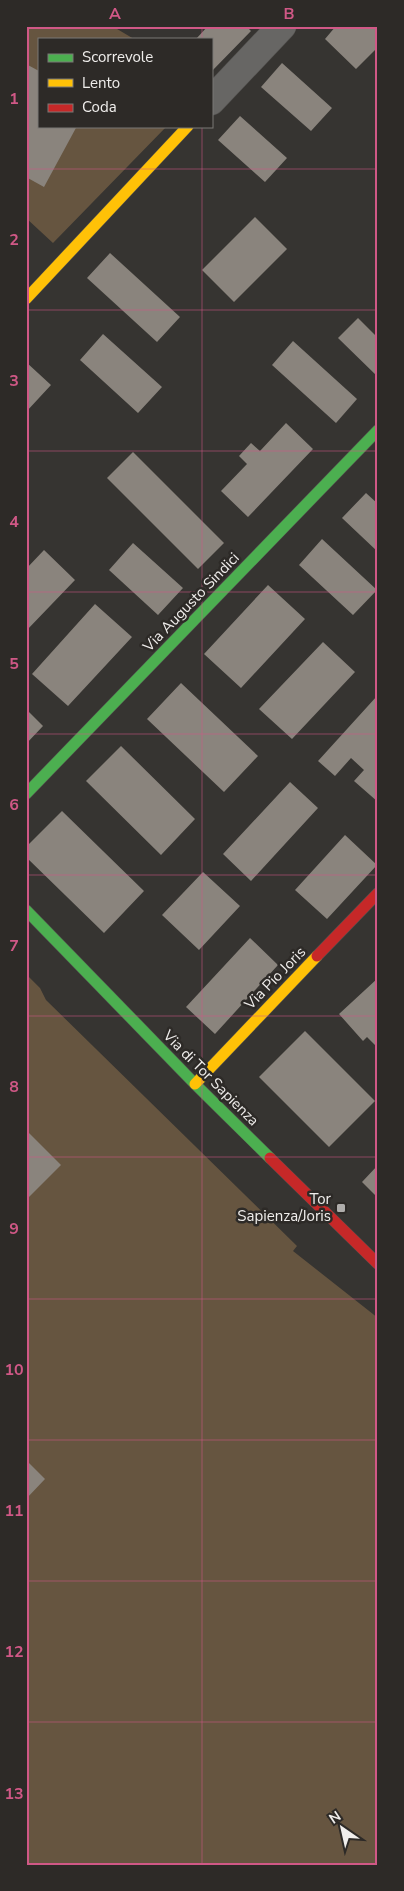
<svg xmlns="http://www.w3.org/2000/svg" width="404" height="1891" viewBox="0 0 404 1891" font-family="'Nunito Sans',sans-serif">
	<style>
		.green { fill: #665540 }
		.building { fill: #8a847d }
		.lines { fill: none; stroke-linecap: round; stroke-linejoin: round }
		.street-casing { stroke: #545250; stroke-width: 29 }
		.fast-casing { stroke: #545250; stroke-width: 12 }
		.slow-casing { stroke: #545250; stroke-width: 12 }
		.jam-casing { stroke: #545250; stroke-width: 12 }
		.street { stroke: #676664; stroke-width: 28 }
		.fast { stroke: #4caf50; stroke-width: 11 }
		.slow { stroke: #ffc107; stroke-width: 11 }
		.jam { stroke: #c62828; stroke-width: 11 }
		.grid { fill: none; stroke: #d05886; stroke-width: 1; stroke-opacity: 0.55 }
		.poi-dot { fill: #afadab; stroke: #2d2a27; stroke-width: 2 }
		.labels { text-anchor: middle; stroke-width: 5; stroke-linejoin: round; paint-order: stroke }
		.street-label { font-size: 15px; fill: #f0eeec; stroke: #2d2a27 }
		.poi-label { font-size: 15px; fill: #f0eeec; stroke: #2d2a27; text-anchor: end }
		.neatline { fill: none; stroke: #d05886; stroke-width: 2 }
		.grid-label { font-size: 16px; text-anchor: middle; font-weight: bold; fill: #d05886 }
	</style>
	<rect width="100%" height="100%" fill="#363431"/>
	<path class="green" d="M26,26H112L134,39H39V126H167L53,243L26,218Z
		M26,974L40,988L46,1000L297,1246L293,1251L378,1318V1865H26Z"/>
	<path class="building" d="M208,26H246L251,31L211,72V39H196Z
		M336,26H378V47L356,69L325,39Z
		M282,63L332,108L311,131L261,87Z
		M26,64L39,71V126H77L44,187L26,177Z
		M240,116L287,158L265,182L218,140Z
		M255,217L287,249L234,302L202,270Z
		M110,253L180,317L157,342L87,278Z
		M358,318L378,338V377L338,338Z
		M103,334L162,387L138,413L80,360Z
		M293,341L357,399L336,423L272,365Z
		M26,362L51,385L26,412Z
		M286,423L313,449L248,517L221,491L247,464L239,456L251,443L260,451Z
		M133,452L224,543L198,569L107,478Z
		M366,493L378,504V552L342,518Z
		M322,539L377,590L353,615L299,565Z
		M133,543L183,588L158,615L109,570Z
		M44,550L75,580L26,631V569Z
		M268,585L305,619L241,688L204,654Z
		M95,604L132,637L68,706L32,674Z
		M323,642L355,672L292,739L259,709Z
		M181,683L258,756L224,792L147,719Z
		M377,696L378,697V802L354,781L364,770L351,758L335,776L318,761Z
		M26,709L43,726L26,744Z
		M121,746L195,819L161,855L86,781Z
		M290,782L318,808L251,881L223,854Z
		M62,811L144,891L104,933L26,857V847Z
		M345,835L377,865L327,919L295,890Z
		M203,872L240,906L199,950L162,915Z
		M250,938L278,965L215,1034L186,1007Z
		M378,978V1048L367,1037L363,1041L339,1014Z
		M305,1031L375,1101L329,1147L259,1077Z
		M26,1130L61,1165L26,1200Z
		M378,1165V1198L362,1182Z
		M26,1460L45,1479L26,1499Z"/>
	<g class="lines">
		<defs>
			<path id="street" d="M211,101L282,26"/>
			<path id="fast" d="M26,794L378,430
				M26,910L195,1084L270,1158"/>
			<path id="slow" d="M26,299L188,126
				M195,1084L317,956"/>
			<path id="jam" d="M317,956L378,893
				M270,1158L378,1264"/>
		</defs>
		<use href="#street" class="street-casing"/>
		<use href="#fast" class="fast-casing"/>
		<use href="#slow" class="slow-casing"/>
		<use href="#jam" class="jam-casing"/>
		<use href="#street" class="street"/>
		<use href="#fast" class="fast"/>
		<use href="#slow" class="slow"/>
		<use href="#jam" class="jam"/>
	</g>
	<path class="grid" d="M202,26V39M202,126V1865M26,169H378M26,310H378M26,451H378M26,592H378M26,734H378M26,875H378M26,1016H378M26,1157H378M26,1299H378M26,1440H378M26,1581H378M26,1722H378"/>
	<rect class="poi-dot" x="336" y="1203" width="10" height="10" rx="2.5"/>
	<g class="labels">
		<g class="street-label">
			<text transform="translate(191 602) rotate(-46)" y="5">Via Augusto Sindici</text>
			<text transform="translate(275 978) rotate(-46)" y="5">Via Pio Joris</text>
			<text transform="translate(211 1078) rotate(45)" y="5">Via di Tor Sapienza</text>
		</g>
		<g class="poi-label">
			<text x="331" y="1204">Tor<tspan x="331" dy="17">Sapienza/Joris</tspan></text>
		</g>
	</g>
	<rect width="404" height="1891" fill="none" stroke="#2d2a27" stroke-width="55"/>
	<rect x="38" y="38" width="175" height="90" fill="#2d2a27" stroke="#7b7876"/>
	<rect x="48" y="54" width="25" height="8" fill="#4caf50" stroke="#7b7876"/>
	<text x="82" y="62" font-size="15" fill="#f0eeec">Scorrevole</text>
	<rect x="48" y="79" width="25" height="8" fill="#ffc107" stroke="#7b7876"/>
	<text x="82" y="88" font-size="15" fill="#f0eeec">Lento</text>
	<rect x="48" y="104" width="25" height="8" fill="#c62828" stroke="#7b7876"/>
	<text x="82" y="112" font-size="15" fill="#f0eeec">Coda</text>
	<g transform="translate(342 1828) rotate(326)" stroke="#2d2a27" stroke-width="4" paint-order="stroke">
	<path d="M0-4L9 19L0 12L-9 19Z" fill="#f0eeec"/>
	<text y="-8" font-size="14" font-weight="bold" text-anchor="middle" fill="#f0eeec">N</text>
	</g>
	<rect x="28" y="28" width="348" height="1836" class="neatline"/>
	<g class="grid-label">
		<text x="115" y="19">A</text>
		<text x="289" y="19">B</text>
		<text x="14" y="104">1</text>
		<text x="14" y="245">2</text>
		<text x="14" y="386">3</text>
		<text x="14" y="527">4</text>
		<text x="14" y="669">5</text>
		<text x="14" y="810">6</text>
		<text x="14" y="951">7</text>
		<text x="14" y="1092">8</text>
		<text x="14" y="1234">9</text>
		<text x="14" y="1375">10</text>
		<text x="14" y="1516">11</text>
		<text x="14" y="1657">12</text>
		<text x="14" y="1799">13</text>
	</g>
</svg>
